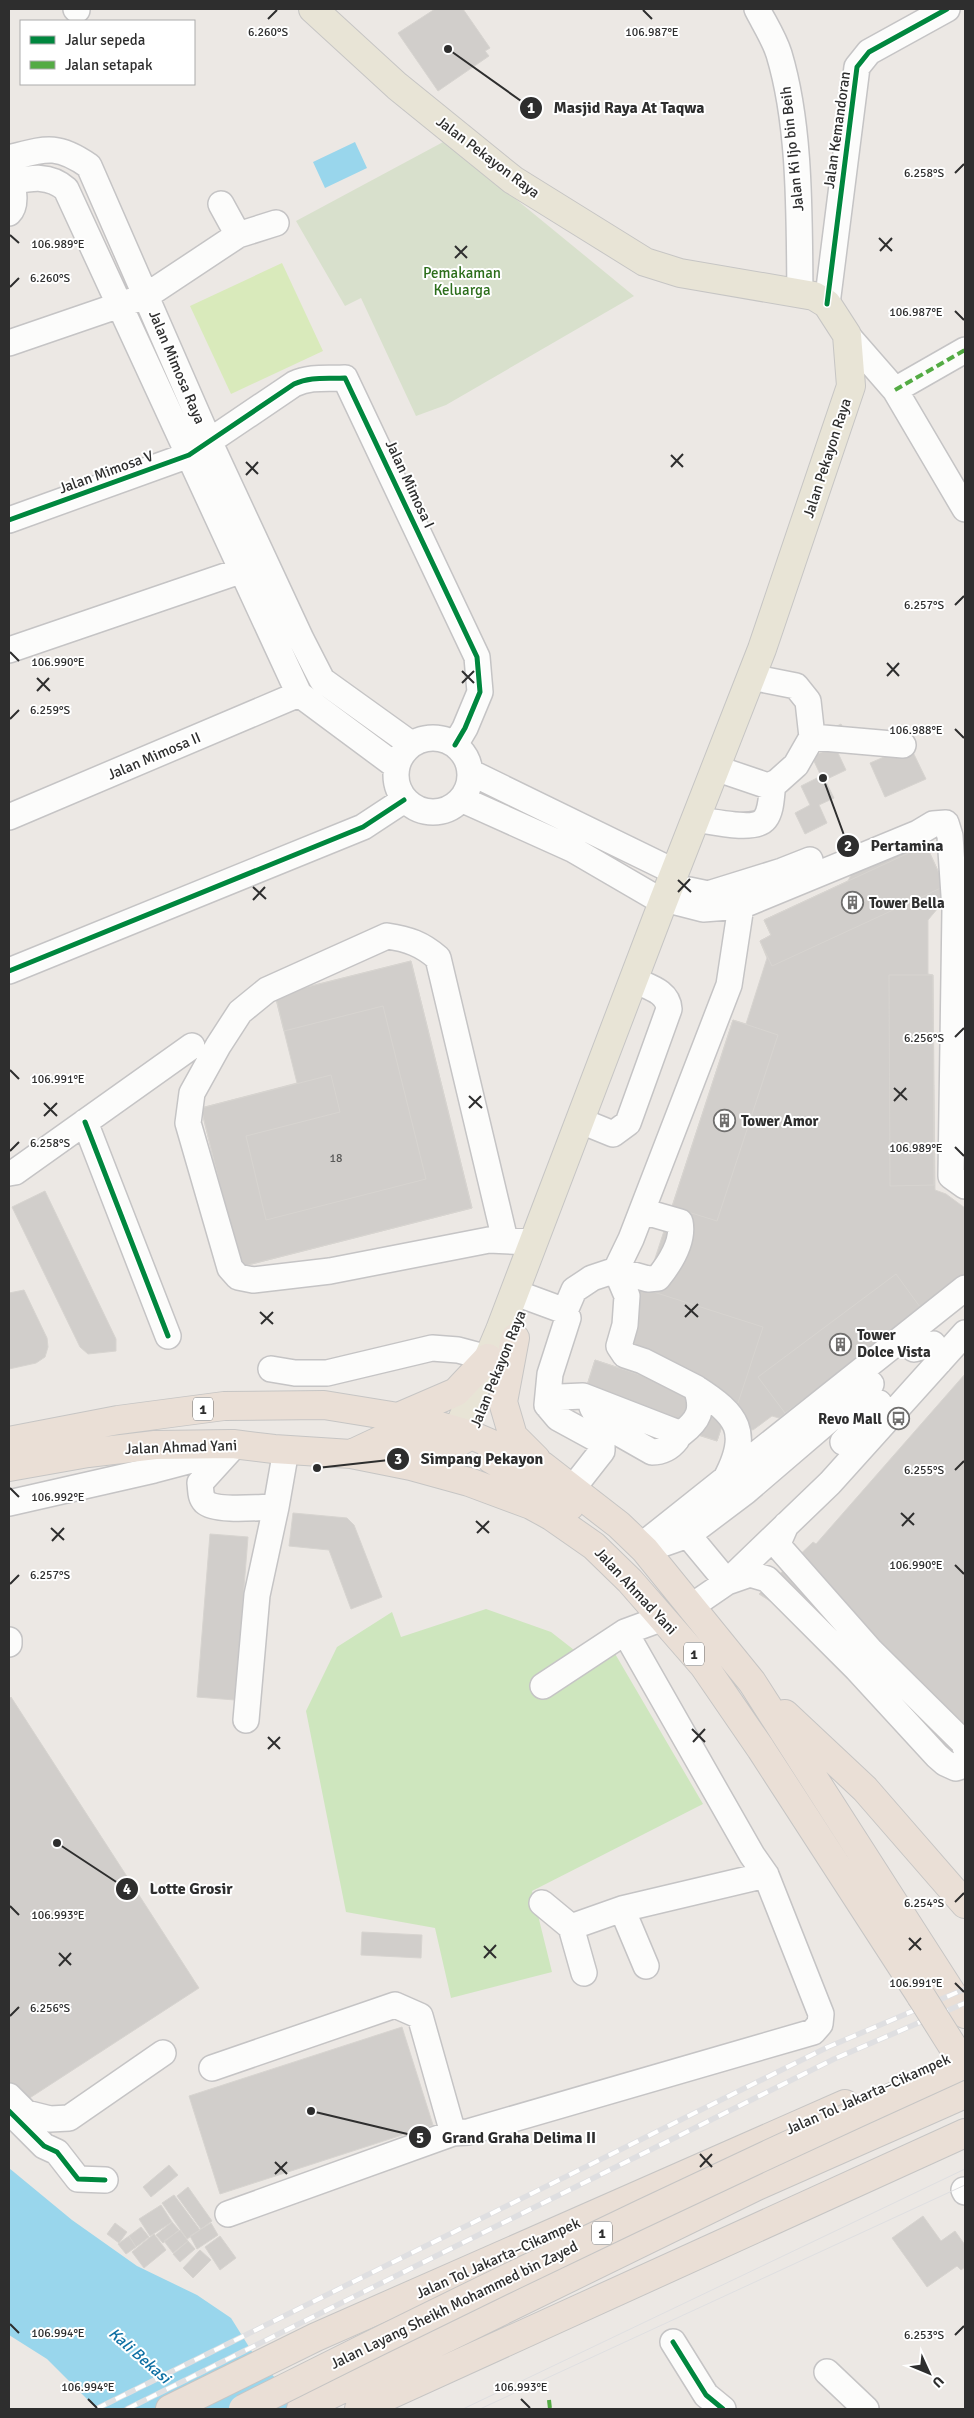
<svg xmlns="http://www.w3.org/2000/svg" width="974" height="2418" viewBox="0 0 974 2418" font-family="Signika,sans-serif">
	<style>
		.green { fill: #cee6be }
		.cemetery { fill: #d8e0cc }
		.pitch { fill: #d9eabb }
		.water { fill: #99d6ec }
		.building { fill: #d1cecb; stroke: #d7d4d0 }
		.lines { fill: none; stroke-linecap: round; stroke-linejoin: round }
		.minor-casing { stroke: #c5c4c5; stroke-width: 28 }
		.major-casing { stroke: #c6c5c4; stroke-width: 30 }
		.highway-casing { stroke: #c6c5c4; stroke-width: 30 }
		.minor { stroke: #fcfcfb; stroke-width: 25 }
		.major { stroke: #e8e4d6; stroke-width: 28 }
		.highway { stroke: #eadfd6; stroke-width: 28 }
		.tram { stroke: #dfdfe1; stroke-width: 1 }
		.rail-casing { stroke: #dfdfe1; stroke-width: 5.5 }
		.rail { stroke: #fff; stroke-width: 4; stroke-dasharray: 11; stroke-linecap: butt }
		.highway-bridge-casing { stroke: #c6c5c4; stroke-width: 30; stroke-linecap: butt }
		.highway-bridge { stroke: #eadfd6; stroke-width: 28 }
		.quiet { stroke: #54ab44; stroke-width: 4; stroke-dasharray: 8 4; stroke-linecap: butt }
		.cycleway-casing { stroke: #fff; stroke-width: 8 }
		.cycleway { stroke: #00873e; stroke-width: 5 }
		.ticks { fill: none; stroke: #2e2e2e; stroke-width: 2 }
		.labels { text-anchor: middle; stroke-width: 4; stroke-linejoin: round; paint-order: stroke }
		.number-label { font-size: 12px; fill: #585857 }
		.shield { fill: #fff; stroke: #6d6d6d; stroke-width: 1 }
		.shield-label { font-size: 14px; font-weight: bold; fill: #2e2e2e }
		.street-label { font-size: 15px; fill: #2e2e2e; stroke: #fff }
		.park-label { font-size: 15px; fill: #2c6e1b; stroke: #fff }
		.poi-label { font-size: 15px; font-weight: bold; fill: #2e2e2e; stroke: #fff; text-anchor: start }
		.water-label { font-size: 16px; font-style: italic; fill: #0d6fa3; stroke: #fff }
		.ticks-label { font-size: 12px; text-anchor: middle; fill: #2e2e2e; stroke: #fff; stroke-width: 4; stroke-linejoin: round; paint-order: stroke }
		.leader { fill: none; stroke: #2e2e2e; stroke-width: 2 }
		.callout-dot { fill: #2e2e2e; stroke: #fff; stroke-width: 2 }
		.mark-label { font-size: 15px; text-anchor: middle; font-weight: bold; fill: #fff }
		.callout-label { font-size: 16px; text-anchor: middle; font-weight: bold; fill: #2e2e2e; stroke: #fff; stroke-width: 4; stroke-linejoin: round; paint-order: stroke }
	</style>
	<rect width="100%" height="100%" fill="#ece8e4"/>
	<path class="green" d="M486,1609L551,1632L592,1664L614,1652L703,1804L532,1891L552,1972L451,1998L435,1928L346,1912L306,1711L337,1647L392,1612L401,1637Z"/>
	<path class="cemetery" d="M445,141L634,296L446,405L416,416L361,298L345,306L296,221Z"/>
	<path class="pitch" d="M282,263L323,351L231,394L190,306Z"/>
	<path class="water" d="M355,142L367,168L325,188L313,162Z
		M9,2168L72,2220L137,2266L197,2295L231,2318L256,2358L305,2409H97L47,2359L9,2335Z"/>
	<path class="building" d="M435,9H463L490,48L485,51L489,56L438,91L398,33Z
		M841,724L852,746L838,753L846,770L825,780L834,798L819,805L827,823L805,834L795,813L810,805L801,786L821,776L812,757L828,749L821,734Z
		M910,746L926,779L885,797L870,763Z
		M926,845L945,886L772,966L760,941L771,935L764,920Z
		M926,845L945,886L938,908L928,920V974L933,975L935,1190L946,1194L965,1208V1277L779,1418L772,1416L753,1430L724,1420L717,1441L583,1398L595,1360L619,1368L638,1287L645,1289L733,1020L746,1024L767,958L760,941L771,935L764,920L848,881L852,873L904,850L911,851Z
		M411,961L472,1208L240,1267L201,1108L297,1083L275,995Z
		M411,961L472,1208L240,1267L201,1108L331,1075L340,1112L246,1136L266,1220L426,1179L383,1006L284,1031L275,995Z
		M889,975H933L934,1185L890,1186Z
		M733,1020L778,1035L717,1221L672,1207Z
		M45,1191L116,1339V1351L88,1354L80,1347L12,1207Z
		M896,1274L923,1311L785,1413L758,1377Z
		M638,1287L763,1327L738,1403L725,1398L723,1402L619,1368Z
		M24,1290L47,1338L48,1347L45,1357L36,1363L9,1369V1293Z
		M595,1360L729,1404L717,1441L583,1398Z
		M965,1374V1748L960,1743L954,1756L908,1716L919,1707L822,1634L759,1594L813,1542L816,1544Z
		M293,1513L347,1518L354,1525L382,1597L351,1609L329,1550L289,1546Z
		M210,1534L248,1537L235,1700L197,1697Z
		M11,1697L199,1988L22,2103L9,2082V1699Z
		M362,1932L422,1935L421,1958L361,1955Z
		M402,2027L433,2125L220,2194L189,2096Z
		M169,2165L178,2175L151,2197L143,2187Z
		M188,2187L212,2221L201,2229L177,2196Z
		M174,2195L200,2230L187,2239L162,2203Z
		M161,2205L172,2222L150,2236L139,2219Z
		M923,2216L941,2241L955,2231L965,2245V2267L961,2270L957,2266L927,2287L892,2238Z
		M172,2222L179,2230L163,2243L156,2235Z
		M115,2223L127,2232L119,2243L107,2234Z
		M211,2223L218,2235L197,2249L190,2236Z
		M141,2227L149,2237L136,2247L129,2236Z
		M180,2230L188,2241L173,2253L164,2241Z
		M154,2234L166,2250L144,2268L132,2252Z
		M129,2236L136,2247L126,2254L118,2244Z
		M220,2236L236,2258L220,2270L205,2247Z
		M188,2241L195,2249L180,2262L173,2254Z
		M200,2250L211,2260L193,2278L183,2268Z"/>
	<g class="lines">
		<defs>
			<path id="minor" d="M76,9L77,10
				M757,9C764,23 774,38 779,54C801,127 799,218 800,294
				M9,158C45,149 56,143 89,166L209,441L301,639L322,680L411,744
				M9,169C11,182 19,203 9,213
				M11,182C31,178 49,174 66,189L299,694L396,766
				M221,204L238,235
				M827,304L857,67L869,52L947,9
				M847,335L895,390L965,509
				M9,343L146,296L238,235L276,223
				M895,390L965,350
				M9,520L189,455L294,384C311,376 327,379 345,378L477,657L480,692L465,728L455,745
				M9,650L240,571
				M812,737L903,745
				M396 775a37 37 0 1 1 74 0a37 37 0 1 1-74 0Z
				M715,768L768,786L777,782L796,765L812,737L808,701L796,686L751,677
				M470,772L675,872
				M461,799L572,849L663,902
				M9,817L299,694
				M695,819C710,821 755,832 765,819C772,810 771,795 773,784
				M689,890L708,894L782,871L810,860
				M664,899L703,909L741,906L918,833L933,824L946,823L950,836L955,910L951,1176L965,1186
				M9,971L363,827L404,800
				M581,1121L613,1134L628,1123L669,1009C668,991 648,987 634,980
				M85,1122L168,1336
				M9,1173L15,1172L192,1046
				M505,1240L438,958C422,944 408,939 387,936L267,990L240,1012L218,1046L192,1093L188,1123L230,1268L238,1277L253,1280L330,1271L489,1240L532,1242
				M527,1297L565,1311L568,1318L550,1374L547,1405L558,1418L602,1442V1451L573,1488
				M565,1311L574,1290L592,1278L616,1270L648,1279L658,1278C670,1263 684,1241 680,1222L642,1211
				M914,1349L933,1344L940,1353L939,1362
				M271,1369L295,1373H327L432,1348L458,1350L488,1358
				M696,1388C738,1415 751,1432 725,1480
				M547,1405L560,1397L583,1396L681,1434C699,1420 704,1410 696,1388L643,1361L625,1355L619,1346L625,1325L627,1296L616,1270L631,1239L729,985L741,906
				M592,1407L601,1423L652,1452C663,1452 670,1448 677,1439L671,1430
				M843,1442L879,1403
				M230,1450L200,1483C201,1490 200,1497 205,1502C216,1512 261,1507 276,1507L286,1450
				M9,1503L154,1470L230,1450
				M786,1525L779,1541L780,1548L871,1651L963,1742L965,1747
				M688,1535L727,1582
				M641,1546L965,1288
				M648,1549L688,1535L745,1492L871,1384
				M727,1582L750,1574L767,1579L857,1669L937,1756L945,1763L956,1768L965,1765
				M692,1606L727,1582L830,1483L965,1333
				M625,1632L663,1618
				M9,1640V1644
				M246,1720L257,1595L276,1507
				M542,1903L571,1927L622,1909L766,1875
				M622,1909L646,1966
				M571,1927L584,1973
				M212,2068L395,2005L420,2016L453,2133
				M9,2096L26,2113L50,2119L69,2118L163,2053
				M9,2111L44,2146L57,2152L78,2179L105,2180
				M964,2190L965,2192
				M228,2214L453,2133L468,2132L813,2032L820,2024L821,2014L766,1875L752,1855L625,1632L543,1686
				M673,2342L706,2395L723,2409
				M827,2372L866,2409"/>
			<path id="major" d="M313,9L397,86L513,180L645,262L680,273L814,296L827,304L847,335L851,386L762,649L663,902L500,1330L462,1420L471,1435"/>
			<path id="highway" d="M515,1338L503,1402L513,1436L536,1459
				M398,1417L456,1392L488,1358
				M9,1441L118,1420L224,1406L324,1405L398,1417L443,1427L471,1435L543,1466L619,1525L645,1550L752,1682L965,2014
				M351,1454L381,1440L432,1446L456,1444L471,1435
				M491,1459L570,1506
				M9,1467L88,1453L155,1445L233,1444L274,1449L351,1454L411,1466L469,1482L531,1505L551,1516L594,1546L630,1581L704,1666L761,1749L921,1996
				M785,1714L865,1789L965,1904
				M170,2409L316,2337L845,2104
				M301,2409L757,2186L965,2094
				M359,2409L965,2133"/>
		</defs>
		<use href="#minor" class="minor-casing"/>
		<use href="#major" class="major-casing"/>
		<use href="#highway" class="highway-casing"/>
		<use href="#minor" class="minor"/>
		<use href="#major" class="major"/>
		<use href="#highway" class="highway"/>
		<path class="tram" d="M463,2409L965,2169
			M480,2409L965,2185"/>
		<defs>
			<path id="rail" d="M96,2409L828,2047L965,1989
				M127,2409L834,2059L965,2003"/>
		</defs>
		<use href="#rail" class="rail-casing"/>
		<use href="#rail" class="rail"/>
		<defs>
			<path id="highway-bridge" d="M921,1996L965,2066
				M243,2409C481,2289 722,2174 965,2064"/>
		</defs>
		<use href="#highway-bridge" class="highway-bridge-casing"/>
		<use href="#highway-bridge" class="highway-bridge"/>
		<path class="quiet" d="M895,390L965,350
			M549,2400L550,2409"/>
		<defs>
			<path id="cycleway" d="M827,304L857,67L869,52L947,9
				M9,520L189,455L294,384C311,376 327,379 345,378L477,657L480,692L465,728L455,745
				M9,971L363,827L404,800
				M85,1122L168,1336
				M9,2111L44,2146L57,2152L78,2179L105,2180
				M673,2342L706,2395L723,2409"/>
		</defs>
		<use href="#cycleway" class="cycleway-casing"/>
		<use href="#cycleway" class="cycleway"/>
	</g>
	<path class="ticks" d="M643,10L652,19M268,19L277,10M955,173L964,164M10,235L19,243M879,238L892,251M455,246L467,258M880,251L892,238M455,258L467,246M10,287L19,278M955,311L964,320M671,455L683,467M246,462L258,474M671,467L683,454M246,475L258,462M955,605L964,596M10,652L19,661M887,663L899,676M462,671L474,683M887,676L899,663M37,678L50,691M462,683L474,671M37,691L49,678M10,719L19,710M955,729L964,738M678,880L691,892M253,887L266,899M678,892L690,879M253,900L265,887M955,1037L964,1028M10,1070L19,1079M894,1088L907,1100M469,1096L482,1108M894,1101L906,1088M44,1103L57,1116M469,1108L481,1096M44,1116L57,1103M955,1147L964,1156M10,1151L19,1142M685,1305L698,1317M260,1312L273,1324M685,1317L698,1304M261,1324L273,1312M955,1470L964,1461M10,1488L19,1497M901,1513L914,1525M476,1521L489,1533M902,1526L914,1513M51,1528L64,1540M477,1533L489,1521M52,1541L64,1528M955,1565L964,1574M10,1584L19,1575M692,1729L705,1742M268,1737L280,1749M693,1742L705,1729M268,1749L280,1737M955,1902L964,1893M10,1906L19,1915M909,1938L921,1950M484,1946L496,1958M909,1950L921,1938M59,1953L71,1965M484,1958L496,1945M59,1966L71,1953M955,1983L964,1992M10,2016L19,2007M700,2154L712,2167M275,2162L287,2174M700,2167L712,2154M275,2174L287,2162M10,2324L19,2333M955,2335L964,2326M88,2399L97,2408M521,2399L530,2408"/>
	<defs>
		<symbol id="building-ring" viewBox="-11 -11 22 22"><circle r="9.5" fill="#fff" stroke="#706f6e" stroke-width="1.5"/><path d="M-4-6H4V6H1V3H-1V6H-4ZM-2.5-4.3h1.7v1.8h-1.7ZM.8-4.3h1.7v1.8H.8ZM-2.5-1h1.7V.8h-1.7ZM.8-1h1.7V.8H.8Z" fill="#706f6e"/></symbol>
		<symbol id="bus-ring" viewBox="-11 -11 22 22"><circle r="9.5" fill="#fff" stroke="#706f6e" stroke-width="1.5"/><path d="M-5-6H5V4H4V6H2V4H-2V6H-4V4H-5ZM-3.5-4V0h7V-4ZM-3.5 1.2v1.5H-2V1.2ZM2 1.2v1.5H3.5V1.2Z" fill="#706f6e"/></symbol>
	</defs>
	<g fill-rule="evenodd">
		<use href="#building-ring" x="840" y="890" width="25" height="25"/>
		<use href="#building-ring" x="712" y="1108" width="25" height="25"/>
		<use href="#building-ring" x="828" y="1332" width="25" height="25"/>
		<use href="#bus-ring" x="886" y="1406" width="25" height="25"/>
	</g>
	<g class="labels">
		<g class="number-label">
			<text x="336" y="1162">18</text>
		</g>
		<g class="shield">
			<rect x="193" y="1397.5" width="20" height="23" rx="4"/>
			<rect x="684" y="1642.5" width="20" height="23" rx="4"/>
			<rect x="592" y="2221.5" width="20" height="23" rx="4"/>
		</g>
		<g class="shield-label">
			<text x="203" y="1414">1</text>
			<text x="694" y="1659">1</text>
			<text x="602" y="2238">1</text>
		</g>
		<g class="street-label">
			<text transform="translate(837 130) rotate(-82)" y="5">Jalan Kemandoran</text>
			<text transform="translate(792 149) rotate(-96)" y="5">Jalan Ki Ijo bin Beih</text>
			<text transform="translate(488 157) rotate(37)" y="5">Jalan Pekayon Raya</text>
			<text transform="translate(177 367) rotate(67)" y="5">Jalan Mimosa Raya</text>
			<text transform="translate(827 458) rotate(-72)" y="5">Jalan Pekayon Raya</text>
			<text transform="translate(106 472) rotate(-20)" y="5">Jalan Mimosa V</text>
			<text transform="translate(410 484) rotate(65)" y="5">Jalan Mimosa I</text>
			<text transform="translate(154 756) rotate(-23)" y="5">Jalan Mimosa II</text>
			<text transform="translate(498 1369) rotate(-68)" y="5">Jalan Pekayon Raya</text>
			<text transform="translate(181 1447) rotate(-2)" y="5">Jalan Ahmad Yani</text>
			<text transform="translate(636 1591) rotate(47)" y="5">Jalan Ahmad Yani</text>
			<text transform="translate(868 2094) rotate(-24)" y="5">Jalan Tol Jakarta–Cikampek</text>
			<text transform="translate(498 2258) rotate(-24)" y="5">Jalan Tol Jakarta–Cikampek</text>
			<text transform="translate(454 2305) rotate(-26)" y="5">Jalan Layang Sheikh Mohammed bin Zayed</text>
		</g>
		<g class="park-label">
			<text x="462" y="278">Pemakaman<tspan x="462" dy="17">Keluarga</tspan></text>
		</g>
		<g class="poi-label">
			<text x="869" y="908">Tower Bella</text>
			<text x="741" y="1126">Tower Amor</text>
			<text x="857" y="1340">Tower<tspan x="857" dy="17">Dolce Vista</tspan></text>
			<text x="882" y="1424" text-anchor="end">Revo Mall</text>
		</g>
		<g class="water-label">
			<text transform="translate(140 2355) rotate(41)" y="6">Kali Bekasi</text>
		</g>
	</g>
	<g class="ticks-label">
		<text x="652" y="36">106.987°E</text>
		<text x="268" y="36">6.260°S</text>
		<text x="924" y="177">6.258°S</text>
		<text x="58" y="248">106.989°E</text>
		<text x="50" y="282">6.260°S</text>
		<text x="916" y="316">106.987°E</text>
		<text x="924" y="609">6.257°S</text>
		<text x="58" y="666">106.990°E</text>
		<text x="50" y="714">6.259°S</text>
		<text x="916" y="734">106.988°E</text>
		<text x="924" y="1042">6.256°S</text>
		<text x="58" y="1083">106.991°E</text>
		<text x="50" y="1147">6.258°S</text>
		<text x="916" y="1152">106.989°E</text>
		<text x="924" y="1474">6.255°S</text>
		<text x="58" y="1501">106.992°E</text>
		<text x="916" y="1569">106.990°E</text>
		<text x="50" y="1579">6.257°S</text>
		<text x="924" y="1907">6.254°S</text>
		<text x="58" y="1919">106.993°E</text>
		<text x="916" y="1987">106.991°E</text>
		<text x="50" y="2012">6.256°S</text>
		<text x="58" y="2337">106.994°E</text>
		<text x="924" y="2339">6.253°S</text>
		<text x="88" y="2391">106.994°E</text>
		<text x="521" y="2391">106.993°E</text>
	</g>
	<path class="leader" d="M448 49L531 108M823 778L848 846M317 1468L398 1459M57 1843L127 1889M311 2111L420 2137"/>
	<g class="callout-dot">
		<circle cx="448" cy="49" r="5"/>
		<circle cx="823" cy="778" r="5"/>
		<circle cx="317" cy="1468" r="5"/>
		<circle cx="57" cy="1843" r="5"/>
		<circle cx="311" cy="2111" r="5"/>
		<circle cx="531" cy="108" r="12"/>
		<circle cx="848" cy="846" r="12"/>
		<circle cx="398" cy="1459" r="12"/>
		<circle cx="127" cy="1889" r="12"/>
		<circle cx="420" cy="2137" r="12"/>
	</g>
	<g class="mark-label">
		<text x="531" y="113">1</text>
		<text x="848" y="851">2</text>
		<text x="398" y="1464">3</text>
		<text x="127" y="1894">4</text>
		<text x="420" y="2143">5</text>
	</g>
	<g class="callout-label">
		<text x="629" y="113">Masjid Raya At Taqwa</text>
		<text x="907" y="851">Pertamina</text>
		<text x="482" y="1464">Simpang Pekayon</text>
		<text x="191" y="1894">Lotte Grosir</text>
		<text x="519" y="2143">Grand Graha Delima II</text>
	</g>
	<rect width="974" height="2418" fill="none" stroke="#2e2e2e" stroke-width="20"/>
	<rect x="20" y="20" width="175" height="65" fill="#ffffff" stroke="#ababab"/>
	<rect x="30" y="36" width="25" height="8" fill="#00873e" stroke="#ababab"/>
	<text x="65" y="45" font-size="15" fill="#2e2e2e">Jalur sepeda</text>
	<rect x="30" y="61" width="25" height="8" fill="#54ab44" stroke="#ababab"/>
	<text x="65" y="70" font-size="15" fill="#2e2e2e">Jalan setapak</text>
	<g transform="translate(929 2373) rotate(134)" stroke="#ffffff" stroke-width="4" paint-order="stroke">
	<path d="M0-4L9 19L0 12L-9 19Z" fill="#2e2e2e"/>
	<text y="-8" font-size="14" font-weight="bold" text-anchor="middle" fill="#2e2e2e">U</text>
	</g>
</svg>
